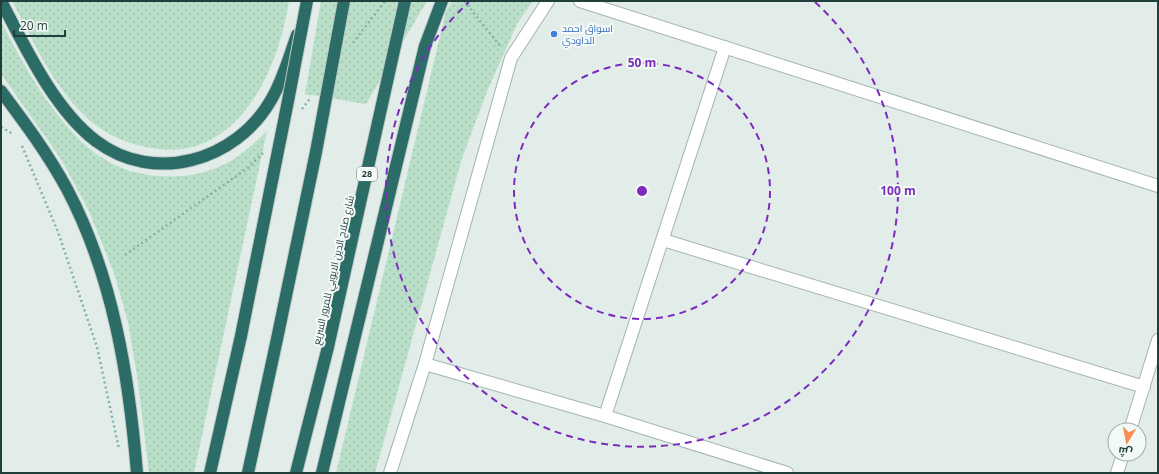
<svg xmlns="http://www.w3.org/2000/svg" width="1159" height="474" viewBox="0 0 1159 474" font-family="'Open Sans',Cairo,sans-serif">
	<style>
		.grass { fill: url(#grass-dots) }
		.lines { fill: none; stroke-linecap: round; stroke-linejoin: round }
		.street-casing { stroke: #a4b5b1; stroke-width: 14 }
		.highway-casing { stroke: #c1c9c8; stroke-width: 14 }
		.path { stroke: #81b2a8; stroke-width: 2.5; stroke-dasharray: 2 3; stroke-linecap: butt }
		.street { stroke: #fff; stroke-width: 12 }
		.highway { stroke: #2b6d66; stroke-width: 12 }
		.highway-bridge-casing { stroke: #c1c9c8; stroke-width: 14; stroke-linecap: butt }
		.highway-bridge { stroke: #2b6d66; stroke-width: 12 }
		.ring { fill: none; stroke: #7b2cbf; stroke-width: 2; stroke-dasharray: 7 5 }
		.shop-dot { fill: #3f7fe0; stroke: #f3f9f7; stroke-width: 1.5 }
		.labels { text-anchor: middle; stroke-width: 4; stroke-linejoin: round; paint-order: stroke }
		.shield { fill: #f3f9f7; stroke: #607773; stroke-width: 1 }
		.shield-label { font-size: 9px; font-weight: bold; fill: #213f3a }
		.shop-label { font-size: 10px; fill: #366cbe; stroke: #f3f9f7; text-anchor: start }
		.street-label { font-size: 10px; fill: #213f3a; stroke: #f3f9f7 }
		.centre { fill: #7b2cbf; stroke: #f3f9f7; stroke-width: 2 }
		.ring-label { font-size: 12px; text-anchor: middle; font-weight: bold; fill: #7b2cbf; stroke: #f3f9f7; stroke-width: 4; stroke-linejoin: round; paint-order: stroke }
	</style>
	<defs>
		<pattern id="grass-dots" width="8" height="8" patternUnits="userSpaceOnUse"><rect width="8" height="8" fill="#badfc8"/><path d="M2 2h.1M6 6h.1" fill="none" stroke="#a0c0ad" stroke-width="1.8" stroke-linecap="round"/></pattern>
	</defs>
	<rect width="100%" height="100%" fill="#e2ede9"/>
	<path class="grass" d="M12,1H289C278,73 235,167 146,147C127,143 110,136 94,124C55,92 35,44 12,1Z
		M321,1H427L366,104L305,94Z
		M452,1H533L517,24L488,89L462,158L375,473H336L446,11Z
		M1,21C24,67 60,132 104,159C119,169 141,175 159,176C182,178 206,174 227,163C241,156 255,142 267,131L194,473H149L138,382L128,322L114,273L89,211L61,159L1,74Z"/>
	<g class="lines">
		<defs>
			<path id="street" d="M580,1L1158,186
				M663,240L1144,387
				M425,364L605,416L787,473
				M605,416L725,47
				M1130,430L1158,340
				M390,473L425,364L511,58L548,1
				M1117,473L1123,454"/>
			<path id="highway" d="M1,1C25,47 54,109 96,141C154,185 236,161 271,100C283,80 289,57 297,35
				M1,91C25,123 48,154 67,189C113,276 129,376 137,473
				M210,473L241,336
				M248,473L277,339
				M296,473L328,347L405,1
				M322,473L425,46L442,1"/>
		</defs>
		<use href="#street" class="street-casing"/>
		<use href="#highway" class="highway-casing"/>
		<path class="path" d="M466,1L465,2L501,47
			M353,43L385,1
			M302,109L311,97
			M1,127L13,134
			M22,146L58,232L97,347L119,449
			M125,255L249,167L263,153"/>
		<use href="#street" class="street"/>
		<use href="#highway" class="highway"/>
		<defs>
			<path id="highway-bridge" d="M241,336L288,101L307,1
				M277,339L316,152L344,1"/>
		</defs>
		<use href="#highway-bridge" class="highway-bridge-casing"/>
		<use href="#highway-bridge" class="highway-bridge"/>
	</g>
	<g class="ring">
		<circle cx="642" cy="191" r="128"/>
		<path d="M815 2A256 256 0 1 1 469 2"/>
	</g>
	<circle class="shop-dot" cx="554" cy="34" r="4"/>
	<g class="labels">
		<rect class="shield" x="357" y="167" width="20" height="14" rx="3"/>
		<g class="shield-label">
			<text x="367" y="177">28</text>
		</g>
		<g class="shop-label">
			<text x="562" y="32">اسواق احمد<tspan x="562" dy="12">الداودي</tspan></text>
		</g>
		<g class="street-label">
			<text transform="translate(333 270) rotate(-77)" y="4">شارع صلاح الدين الايوبي للمرور السريع</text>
		</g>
	</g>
	<circle cx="642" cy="191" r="6" class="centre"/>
	<g class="ring-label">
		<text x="642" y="67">50 m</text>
		<text x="898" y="195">100 m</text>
	</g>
	<rect width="1159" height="474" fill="none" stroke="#213f3a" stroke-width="4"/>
	<g transform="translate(1127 442) rotate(190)"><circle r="19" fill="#f3f9f7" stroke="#9fafab"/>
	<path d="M0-3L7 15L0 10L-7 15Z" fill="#f98d54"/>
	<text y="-6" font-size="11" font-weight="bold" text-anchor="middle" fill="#213f3a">ش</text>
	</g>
	<path d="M14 30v6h51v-6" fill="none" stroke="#213f3a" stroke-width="2"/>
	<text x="20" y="30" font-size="12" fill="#213f3a" stroke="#f3f9f7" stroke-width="3" paint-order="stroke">20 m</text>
</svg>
